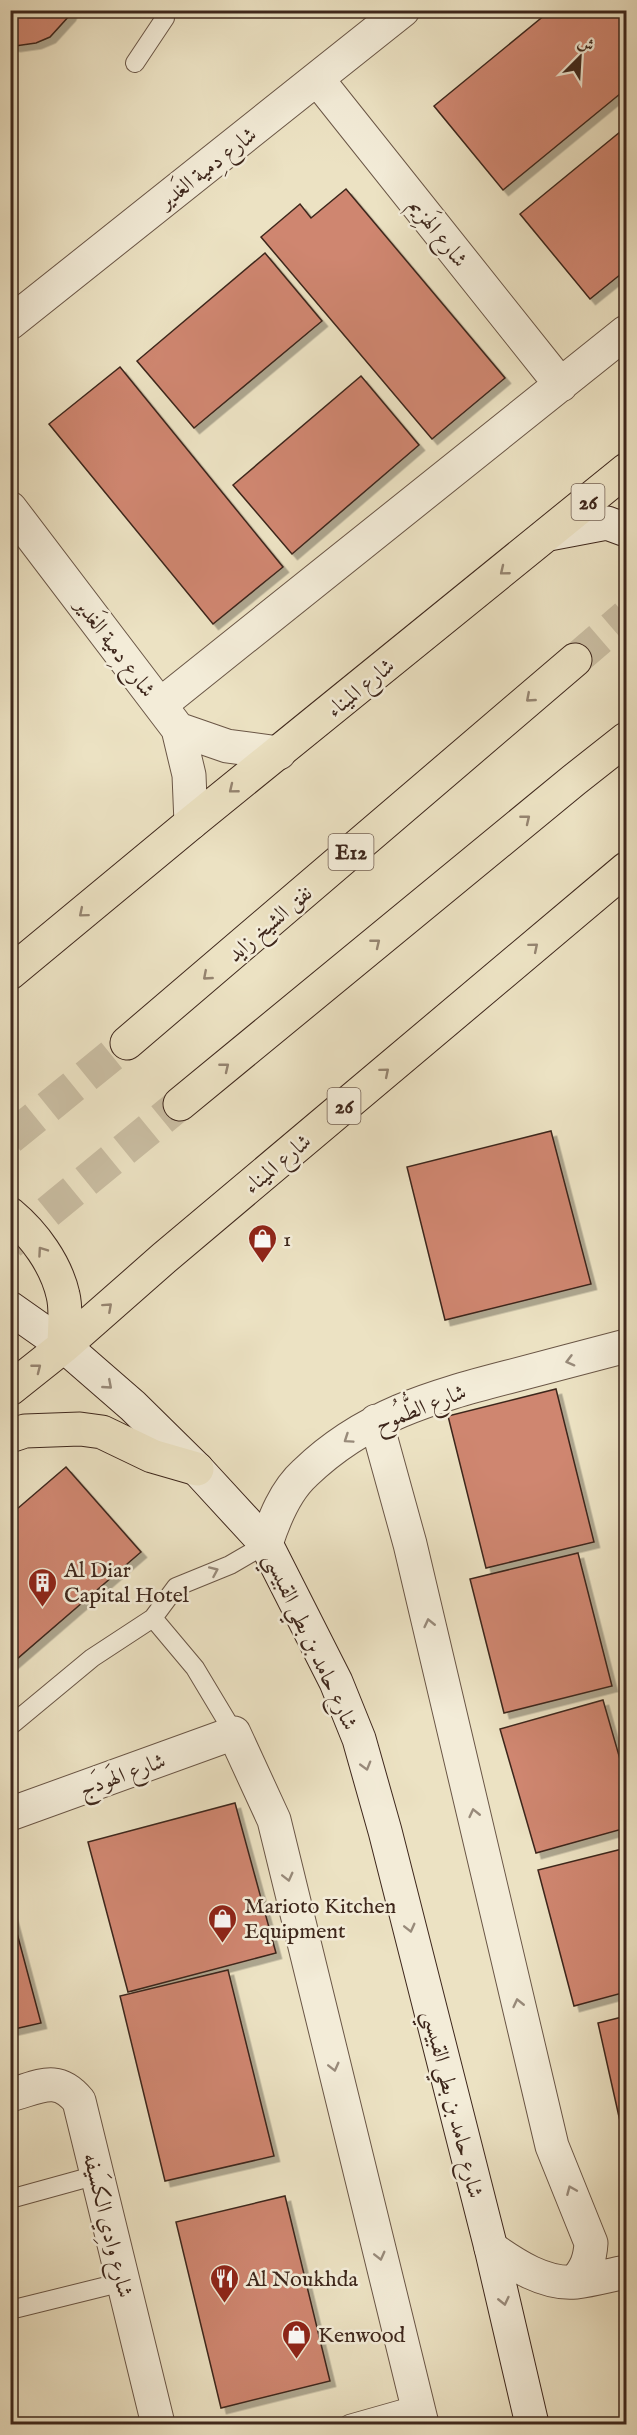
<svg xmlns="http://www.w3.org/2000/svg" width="637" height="2435" viewBox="0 0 637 2435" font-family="'IM FELL English',Amiri,serif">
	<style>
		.building { fill: #cf8670; stroke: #3e271c; stroke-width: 1.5; filter: url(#shadow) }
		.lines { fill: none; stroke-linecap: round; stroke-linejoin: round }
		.motorway-tunnel { stroke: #c9bda2; stroke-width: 33; stroke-dasharray: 33 16; stroke-linecap: butt }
		.service-casing { stroke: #6a5646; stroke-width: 20 }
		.minor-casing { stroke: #6a5646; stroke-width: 35 }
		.secondary-casing { stroke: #3e271c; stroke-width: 35 }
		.primary-casing { stroke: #3e271c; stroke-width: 35 }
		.motorway-casing { stroke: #3e271c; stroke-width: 35 }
		.service { stroke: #f3ecd8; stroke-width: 18 }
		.minor { stroke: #f3ecd8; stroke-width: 33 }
		.secondary { stroke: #f3ecd8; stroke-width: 33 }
		.primary { stroke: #ece2c3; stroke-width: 33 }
		.motorway { stroke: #ece2c3; stroke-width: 33 }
		.oneway { stroke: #958470 }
		.oneway2 { stroke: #988a7a }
		.labels { text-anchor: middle; stroke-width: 5; stroke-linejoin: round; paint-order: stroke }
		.shield { fill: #f3ecd8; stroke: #746254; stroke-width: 1.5 }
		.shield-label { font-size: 21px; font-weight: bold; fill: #3e271c }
		.street-label { font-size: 22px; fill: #3e271c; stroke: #f3ecd8 }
		.poi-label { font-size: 22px; fill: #3e271c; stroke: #f3ecd8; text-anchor: start }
	</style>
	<defs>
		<filter id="shadow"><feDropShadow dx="5.5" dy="5.5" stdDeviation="0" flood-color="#0004"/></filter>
	</defs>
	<rect width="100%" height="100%" fill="#ece2c3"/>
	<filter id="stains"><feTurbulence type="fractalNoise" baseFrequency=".00333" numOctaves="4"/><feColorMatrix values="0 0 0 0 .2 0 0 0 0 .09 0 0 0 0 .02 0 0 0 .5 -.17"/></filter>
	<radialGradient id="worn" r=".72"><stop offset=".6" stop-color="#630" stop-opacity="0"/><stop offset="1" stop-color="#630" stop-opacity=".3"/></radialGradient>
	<path class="building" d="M10,10H72L70,15L50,37L36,43L15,46L10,45Z
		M551,10H626V89L503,190L434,106Z
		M626,127V270L590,299L520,214Z
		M346,189L505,378L432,439L261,237L300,204L311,218Z
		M265,253L322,321L194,428L137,361Z
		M120,367L283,567L213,624L49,424Z
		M361,376L419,445L292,554L233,485Z
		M551,1131L591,1284L445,1320L407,1167Z
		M556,1389L594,1542L486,1568L448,1416Z
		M66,1467L141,1552L10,1665V1515Z
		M578,1553L612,1686L504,1713L470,1579Z
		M603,1700L626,1780V1828L536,1853L500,1729Z
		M235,1803L276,1953L128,1992L88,1842Z
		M626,1848V1992L574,2006L538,1870Z
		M10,1907L41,2023L10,2030Z
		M228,1970L274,2156L165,2181L120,1996Z
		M626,2016V2148L598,2023Z
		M285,2196L330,2381L221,2408L176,2222Z"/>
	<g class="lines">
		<path class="motorway-tunnel" d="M575,660L626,616
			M10,1138L127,1043
			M10,1243L180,1104"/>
		<defs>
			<path id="service" d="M135,63L165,18L163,10
				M153,1618L176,1587L230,1565L266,1544
				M10,1726L92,1658L153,1618L195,1668L234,1733
				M10,2199L97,2175
				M10,2310L123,2282
				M349,2424L416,2405"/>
			<path id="minor" d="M318,80L561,385
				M10,323L403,10
				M10,508L178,729L189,775L191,823
				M160,705L626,332
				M178,729L227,746L279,753
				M376,1421L410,1544L552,2146L591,2243C590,2260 586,2269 575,2282
				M266,1544C274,1519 285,1491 305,1473C364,1416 431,1397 508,1377C547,1367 587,1356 626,1346
				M10,1814L234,1733L274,1820L422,2424
				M10,2095C40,2087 57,2074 79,2101L158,2424
				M491,2248C515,2265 545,2285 576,2282C593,2280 610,2275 626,2272"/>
			<path id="secondary" d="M549,534L607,523L626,530
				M10,1308L64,1346L133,1406L197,1469L266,1544L336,1682L359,1739L385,1831L491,2248L532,2424"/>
			<path id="primary" d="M10,973L191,823L626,470
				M10,1214C34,1234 56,1264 63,1295C67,1311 64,1330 64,1346
				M10,1389L64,1346L164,1258L626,869
				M10,1436L25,1431L80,1429L102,1432L152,1456L197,1469"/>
			<path id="motorway" d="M127,1043L575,660
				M180,1104L574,780L626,739"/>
		</defs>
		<use href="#service" class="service-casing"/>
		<use href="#minor" class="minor-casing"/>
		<use href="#secondary" class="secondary-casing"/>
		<use href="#primary" class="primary-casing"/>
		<use href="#motorway" class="motorway-casing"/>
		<use href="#service" class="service"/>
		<use href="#minor" class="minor"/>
		<use href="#secondary" class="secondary"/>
		<use href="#primary" class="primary"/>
		<use href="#motorway" class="motorway"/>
	</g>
	<defs><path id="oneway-chevron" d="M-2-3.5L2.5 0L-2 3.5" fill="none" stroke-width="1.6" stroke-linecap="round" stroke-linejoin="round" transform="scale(1.5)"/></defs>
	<g class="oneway">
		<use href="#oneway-chevron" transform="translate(504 571) rotate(141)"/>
		<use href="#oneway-chevron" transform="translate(530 698) rotate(139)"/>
		<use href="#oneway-chevron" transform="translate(233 789) rotate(141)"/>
		<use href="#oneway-chevron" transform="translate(526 819) rotate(-39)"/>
		<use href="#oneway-chevron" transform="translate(83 913) rotate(140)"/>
		<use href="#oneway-chevron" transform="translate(376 943) rotate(-39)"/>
		<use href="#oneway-chevron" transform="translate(534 947) rotate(-40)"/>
		<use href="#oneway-chevron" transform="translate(207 976) rotate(139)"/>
		<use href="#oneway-chevron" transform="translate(225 1067) rotate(-39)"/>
		<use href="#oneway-chevron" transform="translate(385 1072) rotate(-40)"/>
		<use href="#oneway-chevron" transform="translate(42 1251) rotate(-125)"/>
		<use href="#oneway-chevron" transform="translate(108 1307) rotate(-42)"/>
		<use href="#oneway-chevron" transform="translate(37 1368) rotate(-38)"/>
	</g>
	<g class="oneway2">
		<use href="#oneway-chevron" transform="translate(570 1361) rotate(165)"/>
		<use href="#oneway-chevron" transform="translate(108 1385) rotate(41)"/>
		<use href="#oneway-chevron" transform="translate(348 1439) rotate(146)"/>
		<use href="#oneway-chevron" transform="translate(214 1571) rotate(-24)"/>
		<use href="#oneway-chevron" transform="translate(429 1623) rotate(-103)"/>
		<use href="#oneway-chevron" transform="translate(366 1766) rotate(74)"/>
		<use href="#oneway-chevron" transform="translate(474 1813) rotate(-103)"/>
		<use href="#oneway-chevron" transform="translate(288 1877) rotate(76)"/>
		<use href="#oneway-chevron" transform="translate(410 1928) rotate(76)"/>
		<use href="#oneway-chevron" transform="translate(518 2003) rotate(-103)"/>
		<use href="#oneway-chevron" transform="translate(334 2067) rotate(76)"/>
		<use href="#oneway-chevron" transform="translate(571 2190) rotate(-113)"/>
		<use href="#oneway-chevron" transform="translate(380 2256) rotate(76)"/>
		<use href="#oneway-chevron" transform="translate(504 2301) rotate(77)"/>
	</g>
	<defs>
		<symbol id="shop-pin" viewBox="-11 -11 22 30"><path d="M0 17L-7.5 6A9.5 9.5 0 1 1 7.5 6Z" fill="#8f2418" stroke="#f3ecd8"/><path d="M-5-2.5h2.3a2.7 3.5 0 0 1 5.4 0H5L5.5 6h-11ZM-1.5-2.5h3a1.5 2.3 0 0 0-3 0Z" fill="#fff"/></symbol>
		<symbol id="building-pin" viewBox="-11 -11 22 30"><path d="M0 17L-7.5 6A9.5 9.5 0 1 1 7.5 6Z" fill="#8f2418" stroke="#f3ecd8"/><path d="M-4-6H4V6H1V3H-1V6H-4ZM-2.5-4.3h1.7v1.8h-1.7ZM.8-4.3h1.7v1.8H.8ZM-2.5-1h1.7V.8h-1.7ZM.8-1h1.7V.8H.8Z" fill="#fff"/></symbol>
		<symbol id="restaurant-pin" viewBox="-11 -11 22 30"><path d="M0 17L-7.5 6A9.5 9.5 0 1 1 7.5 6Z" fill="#8f2418" stroke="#f3ecd8"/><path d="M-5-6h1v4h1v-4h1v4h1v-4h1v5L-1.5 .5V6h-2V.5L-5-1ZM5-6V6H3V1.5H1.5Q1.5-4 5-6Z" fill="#fff"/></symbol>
	</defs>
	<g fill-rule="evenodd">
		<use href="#shop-pin" x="246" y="1222" width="33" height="45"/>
		<use href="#building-pin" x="26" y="1566" width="33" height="45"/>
		<use href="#shop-pin" x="206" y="1902" width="33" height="45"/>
		<use href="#restaurant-pin" x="208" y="2262" width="33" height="45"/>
		<use href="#shop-pin" x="280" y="2318" width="33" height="45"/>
	</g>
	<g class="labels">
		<g class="shield">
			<rect x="571.5" y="484" width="33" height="36" rx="4.5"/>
			<rect x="328.5" y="834" width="45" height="36" rx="4.5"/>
			<rect x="327.5" y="1088" width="33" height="36" rx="4.5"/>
		</g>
		<g class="shield-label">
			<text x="588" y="509">26</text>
			<text x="351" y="859">E12</text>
			<text x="344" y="1113">26</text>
		</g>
		<g class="street-label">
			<text transform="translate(207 167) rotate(-38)" y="8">شارع دِمية الغَدير</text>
			<text transform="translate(439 232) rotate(52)" y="8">شارع الهَزِيم</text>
			<text transform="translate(116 647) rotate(53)" y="8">شارع دِمية الغَدير</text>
			<text transform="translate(360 687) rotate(-39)" y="8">شارع الميناء</text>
			<text transform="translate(269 923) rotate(-41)" y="8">نفق الشيخ زايد</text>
			<text transform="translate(277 1163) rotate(-40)" y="8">شارع الميناء</text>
			<text transform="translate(420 1407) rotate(-21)" y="8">شارع الطُّمُوح</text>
			<text transform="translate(312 1641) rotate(65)" y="8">شارع حامد بن بطي القبيسي</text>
			<text transform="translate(122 1774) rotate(-20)" y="8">شارع الهَودَج</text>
			<text transform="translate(454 2104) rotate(76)" y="8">شارع حامد بن بطي القبيسي</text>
			<text transform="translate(109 2225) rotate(76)" y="8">شارع وادِي الكسَيفه</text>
		</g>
		<g class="poi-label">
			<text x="283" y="1246">1</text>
			<text x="64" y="1577">Al Diar<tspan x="64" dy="25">Capital Hotel</tspan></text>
			<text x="244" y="1913">Marioto Kitchen<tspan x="244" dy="25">Equipment</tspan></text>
			<text x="246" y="2286">Al Noukhda</text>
			<text x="318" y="2342">Kenwood</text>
		</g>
	</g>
	<rect width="637" height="2435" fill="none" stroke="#ece2c3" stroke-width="36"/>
	<rect x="12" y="12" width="613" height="2411" fill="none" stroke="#3e271c" stroke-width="3"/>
	<rect x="18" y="18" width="601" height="2399" fill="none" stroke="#3e271c" stroke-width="1.5"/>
	<g transform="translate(580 57) rotate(24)" stroke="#f3ecd8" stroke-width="4.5" paint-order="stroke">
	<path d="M0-4.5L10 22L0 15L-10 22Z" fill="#3e271c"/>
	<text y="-9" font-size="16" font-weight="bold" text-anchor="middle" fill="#3e271c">ش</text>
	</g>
	<rect width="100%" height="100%" filter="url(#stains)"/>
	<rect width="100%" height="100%" fill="url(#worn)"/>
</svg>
